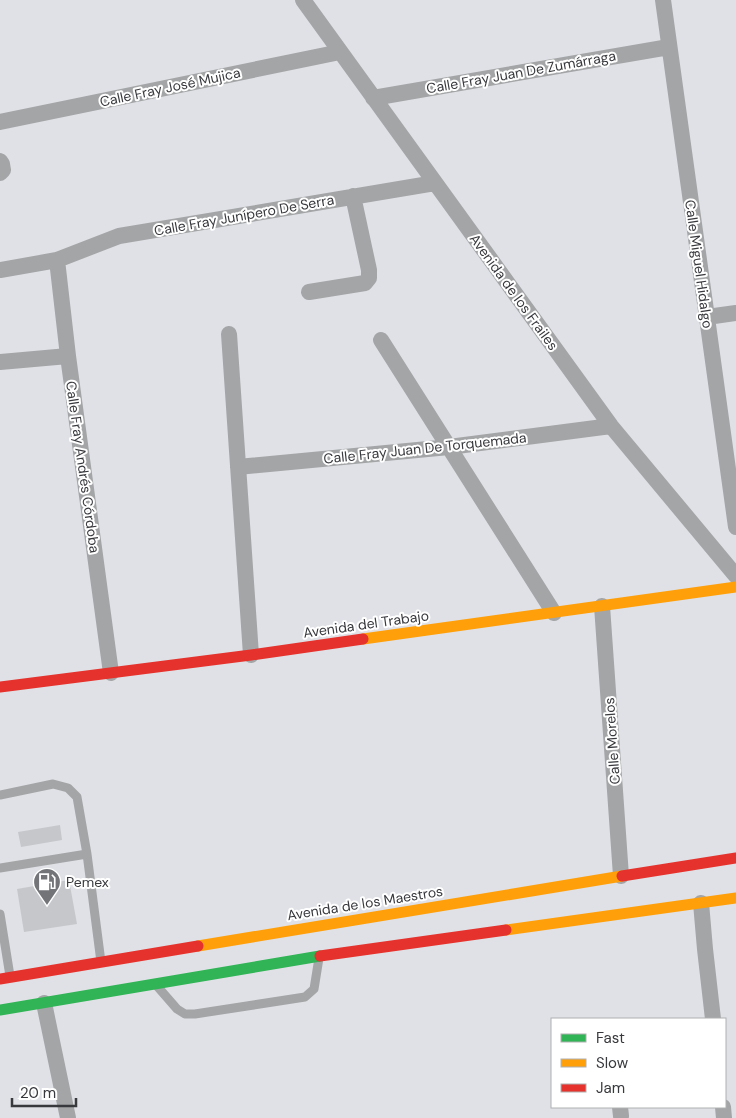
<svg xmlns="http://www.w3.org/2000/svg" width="736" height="1118" viewBox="0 0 736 1118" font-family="'DM Sans',sans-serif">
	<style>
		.building { fill: #c5c7cb }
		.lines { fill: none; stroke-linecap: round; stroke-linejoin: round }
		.lane { stroke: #a3a5a6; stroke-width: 9 }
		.street { stroke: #a3a5a6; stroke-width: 16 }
		.fast { stroke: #30b455; stroke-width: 11 }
		.slow { stroke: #ff9f0a; stroke-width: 11 }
		.jam { stroke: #e5322d; stroke-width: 11 }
		.labels { text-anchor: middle; stroke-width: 4; stroke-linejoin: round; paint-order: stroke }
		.street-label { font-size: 14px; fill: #38393d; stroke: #fff }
		.poi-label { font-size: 14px; fill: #38393d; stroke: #fff; text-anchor: start }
	</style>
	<rect width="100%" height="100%" fill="#dfe1e6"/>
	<path class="building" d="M60,825L62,840L21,847L18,832Z
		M69,880L77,924L24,932L17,889Z"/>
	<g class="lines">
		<path class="lane" d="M0,795L53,784L68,788L77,797L87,854L101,962
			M0,868L87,854
			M0,914L10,976
			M157,986L177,1009L185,1014H195L305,997L314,989L319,958"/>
		<path class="street" d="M303,0L611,426L736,576
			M663,0L736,527
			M373,98L669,47
			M0,122L340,52
			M0,161L2,164L3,170L0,173
			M57,260L68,356L111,673
			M0,270L57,260L119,236L435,183
			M309,292L365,283L369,278V270L353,196
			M707,317L736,313
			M229,334L251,655
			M381,340L554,613
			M0,362L68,356
			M238,467L449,447L611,426
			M602,606L621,876
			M701,903L705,949L713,1019
			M44,1003L68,1118
			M620,1107L621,1116
			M723,1107L724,1118"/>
		<path class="fast" d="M0,1010L320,956"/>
		<path class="slow" d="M363,639L736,587
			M506,930L736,898
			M198,946L622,876"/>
		<path class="jam" d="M0,687L251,655L363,639
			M622,876L736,858
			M320,956L506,930
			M0,979L198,946"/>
	</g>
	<defs>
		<symbol id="fuel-pin" viewBox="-11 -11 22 30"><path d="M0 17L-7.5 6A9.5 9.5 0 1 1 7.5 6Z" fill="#727478" stroke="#fff"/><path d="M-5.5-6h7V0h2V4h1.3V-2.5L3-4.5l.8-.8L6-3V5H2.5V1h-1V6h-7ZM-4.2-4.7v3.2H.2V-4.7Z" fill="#fff"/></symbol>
	</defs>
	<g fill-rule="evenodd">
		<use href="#fuel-pin" x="31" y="866" width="32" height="43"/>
	</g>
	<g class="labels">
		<g class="street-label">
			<text transform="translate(521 72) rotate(-10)" y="5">Calle Fray Juan De Zumárraga</text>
			<text transform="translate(170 87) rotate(-12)" y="5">Calle Fray José Mujica</text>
			<text transform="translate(244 215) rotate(-10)" y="5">Calle Fray Junípero De Serra</text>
			<text transform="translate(699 264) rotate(82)" y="5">Calle Miguel Hidalgo</text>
			<text transform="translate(514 292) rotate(54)" y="5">Avenida de los Frailes</text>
			<text transform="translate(425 448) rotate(-6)" y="5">Calle Fray Juan De Torquemada</text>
			<text transform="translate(83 467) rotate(82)" y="5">Calle Fray Andrés Córdoba</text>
			<text transform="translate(366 624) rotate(-8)" y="5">Avenida del Trabajo</text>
			<text transform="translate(612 741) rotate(-94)" y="5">Calle Morelos</text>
			<text transform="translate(365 903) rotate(-9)" y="5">Avenida de los Maestros</text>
		</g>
		<g class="poi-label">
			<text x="66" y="887">Pemex</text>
		</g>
	</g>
	<rect x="551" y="1018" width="175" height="90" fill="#ffffff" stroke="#afb0b1"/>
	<rect x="561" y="1034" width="25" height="8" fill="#30b455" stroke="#afb0b1"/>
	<text x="596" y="1043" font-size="15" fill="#38393d">Fast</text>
	<rect x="561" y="1059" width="25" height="8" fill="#ff9f0a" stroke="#afb0b1"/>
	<text x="596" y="1068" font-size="15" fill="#38393d">Slow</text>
	<rect x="561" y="1084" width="25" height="8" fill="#e5322d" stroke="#afb0b1"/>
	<text x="596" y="1093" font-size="15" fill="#38393d">Jam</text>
	<path d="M12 1098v8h64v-8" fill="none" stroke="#38393d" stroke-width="2.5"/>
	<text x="20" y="1098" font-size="15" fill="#38393d" stroke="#ffffff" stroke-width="4" paint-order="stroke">20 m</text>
</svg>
